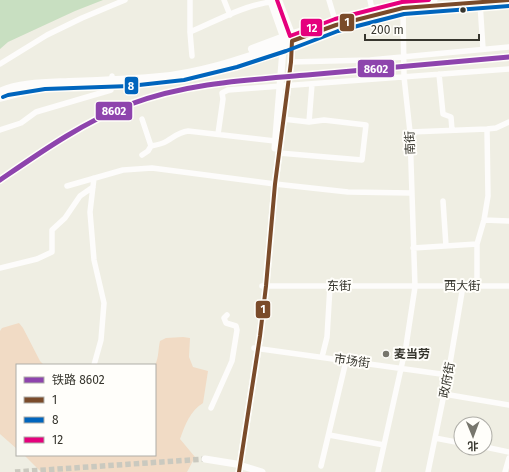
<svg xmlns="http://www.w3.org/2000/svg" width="509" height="472" viewBox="0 0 509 472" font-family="'Fira Sans','Noto Sans SC',sans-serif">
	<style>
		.green { fill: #f1dbc5 }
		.water { fill: #c8dfc1 }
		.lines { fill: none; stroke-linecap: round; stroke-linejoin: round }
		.minor-tunnel { stroke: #cac9bf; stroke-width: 5.5; stroke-dasharray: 5.5 3; stroke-linecap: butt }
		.minor { stroke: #fdfcfb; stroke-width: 5.5 }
		.major { stroke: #fdfcfb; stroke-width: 7 }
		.highway { stroke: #fdfcfb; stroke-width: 8 }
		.bus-1-casing { stroke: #fffefa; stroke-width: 7 }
		.bus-2-casing { stroke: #fffefa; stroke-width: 7 }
		.bus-3-casing { stroke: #fffefa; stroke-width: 7 }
		.bus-1 { stroke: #7a4b2a; stroke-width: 4 }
		.bus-2 { stroke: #0065bd; stroke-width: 4 }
		.bus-3 { stroke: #e5007d; stroke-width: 4 }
		.rail-1-casing { stroke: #fffefa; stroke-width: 8 }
		.rail-1 { stroke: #8e44ad; stroke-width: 5 }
		.bus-dot { fill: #37362e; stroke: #fffefa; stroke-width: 1.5 }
		.poi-dot { fill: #77766d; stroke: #fffefa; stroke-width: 1.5 }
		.labels { text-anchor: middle; stroke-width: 4; stroke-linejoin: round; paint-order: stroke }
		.street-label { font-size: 12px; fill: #37362e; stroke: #fffefa }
		.poi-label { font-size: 12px; font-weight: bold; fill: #37362e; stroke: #fffefa; text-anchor: start }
		.line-badge { stroke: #fffefa; stroke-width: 1.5 }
		.badge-label { font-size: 11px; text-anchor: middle; font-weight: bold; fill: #fff }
	</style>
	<rect width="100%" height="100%" fill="#efeee3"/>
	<path class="green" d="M19,323L23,328L40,361L44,365H17V449L0,434V331L2,328Z
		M183,337L190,338L189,357L193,367L208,371L203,403C190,411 185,425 180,439L195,457L187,472H41L24,455H155V365C159,357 158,349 160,341L166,338Z"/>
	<path class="water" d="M0,0H103L75,11L8,42L0,49Z"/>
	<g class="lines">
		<path class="minor-tunnel" d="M15,472L205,459"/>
		<path class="minor" d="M190,0V32L192,56
			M224,0L230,15
			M329,0L335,20
			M370,0L372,9
			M480,3L483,49
			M190,32C214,22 246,4 272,2
			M291,62L370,60L509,47
			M0,64L47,35L82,18L125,0
			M439,74L443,114L451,117L452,130
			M0,99L27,92
			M142,119L151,146L148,151L142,155
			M309,122L312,84
			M0,130L21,123L36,112L111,90L112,76
			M410,132L487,129L496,128L509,122
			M218,134L223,99L222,93L228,90L509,69
			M151,146C157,145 162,144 167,141C174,137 179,132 188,131L275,141
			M279,153L362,160L366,125L324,120L309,122L283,119
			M67,186L123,170L152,168L275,184L348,192L411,193
			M443,201L446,246
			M484,220L509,221
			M413,248L477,244
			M0,268L37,259L52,252V230L65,218L80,196L93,187
			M262,286H509
			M477,286V244L484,220L488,196L487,129
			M254,348L448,375
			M322,357L327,337L330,286
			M94,365L101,340L104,303L94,260L90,212L94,178
			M444,394L509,405
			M211,408L232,361L237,330L236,326L226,323L224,318L227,315
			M329,435L384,445
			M435,438L461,443
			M485,447L509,452
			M321,466L346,361
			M378,472L406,346L415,287L410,132L404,77L403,8
			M428,472L448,375L463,286
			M505,472L509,458"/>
		<path class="major" d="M275,148L284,37L291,34L372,9L404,3L434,0
			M205,459L236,464L262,472
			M239,472L260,336L266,286L275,184L291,62L292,41L336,25L403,8L509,0"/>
		<path class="highway" d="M252,49L284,37L271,0
			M0,92C18,83 49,83 69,82C100,81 130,80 160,77C203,73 244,58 284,45L292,41L291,34L278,0"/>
		<defs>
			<path id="bus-1" d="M239,472L260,336L266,286L275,184L291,62L292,41L336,25L403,8L509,0"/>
			<path id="bus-2" d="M3,97L8,95L45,89L130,86L184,80L237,67L286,51L338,31L404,14L509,6"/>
			<path id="bus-3" d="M277,0L290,36L335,19L402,2L429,0"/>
		</defs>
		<use href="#bus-1" class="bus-1-casing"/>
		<use href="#bus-2" class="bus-2-casing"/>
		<use href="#bus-3" class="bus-3-casing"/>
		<use href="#bus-1" class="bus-1"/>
		<use href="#bus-2" class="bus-2"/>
		<use href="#bus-3" class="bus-3"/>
		<defs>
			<path id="rail-1" d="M0,180C41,152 82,123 128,105C185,83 247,80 307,75C374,69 442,63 509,57"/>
		</defs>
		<use href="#rail-1" class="rail-1-casing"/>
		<use href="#rail-1" class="rail-1"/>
	</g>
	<circle class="bus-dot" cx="463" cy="10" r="3.5"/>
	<circle class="poi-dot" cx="386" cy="354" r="4"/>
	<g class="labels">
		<g class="street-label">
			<text transform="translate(410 143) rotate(-92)" y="4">南街</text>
			<text x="339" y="290">东街</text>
			<text x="462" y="290">西大街</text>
			<text transform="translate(352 361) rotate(8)" y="4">市场街</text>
			<text transform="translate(447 380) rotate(-79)" y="4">政府街</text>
		</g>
		<g class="poi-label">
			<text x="394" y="358">麦当劳</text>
		</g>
	</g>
	<g class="line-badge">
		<rect x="339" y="13" width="16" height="19" rx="4" fill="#7a4b2a"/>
		<rect x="300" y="18" width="23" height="19" rx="4" fill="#e5007d"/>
		<rect x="357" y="59" width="38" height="19" rx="4" fill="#8e44ad"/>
		<rect x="124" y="76" width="15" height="19" rx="4" fill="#0065bd"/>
		<rect x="95" y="101" width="38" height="20" rx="4" fill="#8e44ad"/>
		<rect x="255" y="300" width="16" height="19" rx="4" fill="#7a4b2a"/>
	</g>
	<g class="badge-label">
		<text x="347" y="26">1</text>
		<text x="312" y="32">12</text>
		<text x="376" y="73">8602</text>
		<text x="131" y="90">8</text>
		<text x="114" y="115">8602</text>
		<text x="263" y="313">1</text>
	</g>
	<rect x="16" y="364" width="140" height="92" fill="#fffefa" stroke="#afaea8"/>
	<rect x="24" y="377" width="20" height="6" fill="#8e44ad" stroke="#afaea8"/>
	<text x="52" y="384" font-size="12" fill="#37362e">铁路 8602</text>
	<rect x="24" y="397" width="20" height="6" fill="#7a4b2a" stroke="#afaea8"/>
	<text x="52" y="404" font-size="12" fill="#37362e">1</text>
	<rect x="24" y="417" width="20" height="6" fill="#0065bd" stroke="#afaea8"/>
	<text x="52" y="424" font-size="12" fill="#37362e">8</text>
	<rect x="24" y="437" width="20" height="6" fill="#e5007d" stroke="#afaea8"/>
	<text x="52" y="444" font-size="12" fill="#37362e">12</text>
	<g transform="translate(473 436) rotate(179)"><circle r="19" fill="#fffefa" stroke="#afaea8"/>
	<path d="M0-3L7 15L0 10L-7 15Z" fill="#77766d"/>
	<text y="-6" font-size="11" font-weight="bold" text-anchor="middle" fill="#37362e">北</text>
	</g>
	<path d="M365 34v6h114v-6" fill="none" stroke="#37362e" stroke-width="2"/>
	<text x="371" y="34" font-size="12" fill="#37362e" stroke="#fffefa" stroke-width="3" paint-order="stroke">200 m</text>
</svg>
